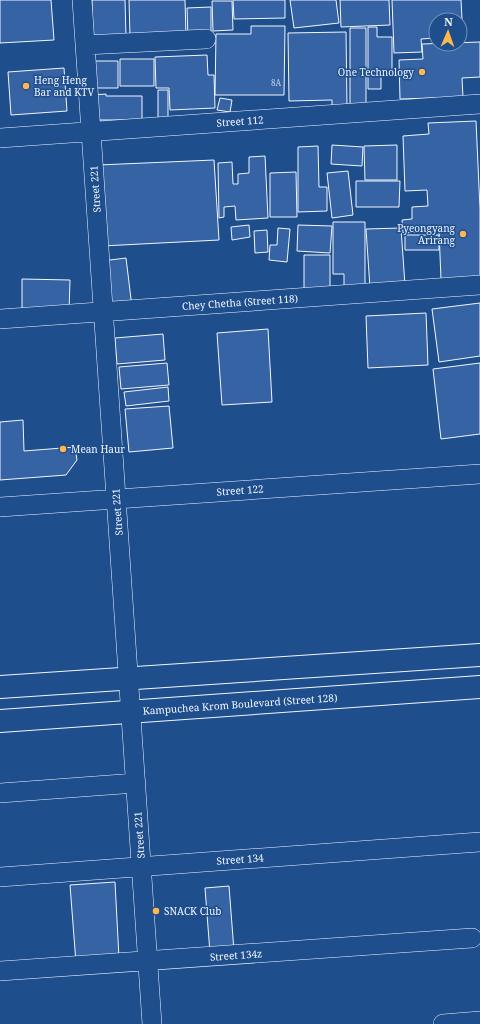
<svg xmlns="http://www.w3.org/2000/svg" width="480" height="1024" viewBox="0 0 480 1024" font-family="'Noto Serif',serif">
	<style>
		.building { fill: #3563a3; stroke: #f2f6ff }
		.lines { fill: none; stroke-linecap: round; stroke-linejoin: round }
		.minor-casing { stroke: #f2f6ff; stroke-width: 20 }
		.major-casing { stroke: #f2f6ff; stroke-width: 24 }
		.minor { stroke: #1f4e8c; stroke-width: 19 }
		.major { stroke: #1f4e8c; stroke-width: 22 }
		.poi-dot { fill: #ffb74d; stroke: #1f4e8c; stroke-width: 1.5 }
		.labels { text-anchor: middle; stroke-width: 3; stroke-linejoin: round; paint-order: stroke }
		.number-label { font-size: 8px; fill: #c3d1e8 }
		.poi-label { font-size: 10px; fill: #f2f6ff; stroke: #1f4e8c; text-anchor: start }
		.street-label { font-size: 10px; fill: #f2f6ff; stroke: #1f4e8c }
	</style>
	<rect width="100%" height="100%" fill="#1f4e8c"/>
	<path class="building" d="M0,0H51L54,40L0,43Z
		M92,0H125L126,38H92Z
		M129,0H185L186,36L130,37Z
		M233,0H285V18L234,19Z
		M290,0H336L339,23L294,28Z
		M340,0H389L390,25L341,27Z
		M392,0H461L463,37H460V20H436V38L421,39L422,52L394,53Z
		M212,1H232L233,30L213,31Z
		M211,7V38H188L187,8Z
		M251,26H285L284,95H215L216,34H251Z
		M368,27H377V37H392V73H381V89H368Z
		M350,28H366V106L350,105Z
		M346,32L347,107L332,108V100L289,101L288,33Z
		M480,42V77L462,78L463,97L400,99L399,60L423,59L422,44Z
		M207,55L208,75H214L215,108L170,110L169,88H156L155,57Z
		M120,59H154V86H120Z
		M92,61H118V88H92Z
		M64,68L67,111L11,115L8,72Z
		M158,90H168V118H158Z
		M106,94V96H142V120H92V95Z
		M220,98L232,100L230,112L217,110Z
		M476,121L480,209V277L441,279L439,231L403,233L402,220L412,219V207L428,206L427,190L405,191L403,136L429,134L428,123Z
		M332,145L363,147L362,166L331,164Z
		M397,145V180H365L364,146Z
		M318,146L319,187H327V211L298,212V147Z
		M265,156L268,218L236,220L235,206L224,207V217L219,218L218,163L232,162L233,184H238V174L249,173V157Z
		M214,160L219,240L102,246L98,165Z
		M348,171L353,215L332,218L327,173Z
		M296,172L297,217H270V173Z
		M356,181H400L399,207H356Z
		M333,222H365V288H344V274H333Z
		M249,225L250,237L232,240L231,227Z
		M298,225L332,226L330,253L297,251Z
		M278,228L290,229L287,262L269,260L270,245H277Z
		M401,228L405,285L370,288L366,229Z
		M267,230L268,252L255,253L254,231Z
		M405,235H439V250H405Z
		M304,255H330V289H304Z
		M126,258L132,307L108,310L102,261Z
		M22,279L70,280L69,312L22,311Z
		M480,303V356L439,362L432,309Z
		M426,313L428,365L368,368L366,316Z
		M268,329L272,402L222,405L217,333Z
		M163,334L165,360L117,364L115,338Z
		M167,363L169,385L121,389L119,367Z
		M480,363V434L441,439L433,369Z
		M168,387L169,401L126,406L124,392Z
		M169,406L173,448L129,452L125,409Z
		M23,420L24,451L75,447L77,460L66,475L0,480V422Z
		M115,882L119,958L76,963L70,885Z
		M229,886L234,951L210,953L205,888Z"/>
	<g class="lines">
		<defs>
			<path id="minor" d="M82,0L152,1024
				M85,45L206,39
				M0,138L480,104
				M0,319L480,285
				M0,507L480,474
				M0,793L136,783
				M0,877L480,842
				M0,971L472,938
				M443,1024L480,1021"/>
			<path id="major" d="M0,687L480,655
				M0,721L480,687"/>
		</defs>
		<use href="#minor" class="minor-casing"/>
		<use href="#major" class="major-casing"/>
		<use href="#minor" class="minor"/>
		<use href="#major" class="major"/>
	</g>
	<g class="poi-dot">
		<circle cx="422" cy="72" r="4"/>
		<circle cx="26" cy="86" r="4"/>
		<circle cx="463" cy="234" r="4"/>
		<circle cx="63" cy="449" r="4"/>
		<circle cx="156" cy="911" r="4"/>
	</g>
	<g class="labels">
		<g class="number-label">
			<text x="276" y="86">8A</text>
		</g>
		<g class="poi-label">
			<text x="414" y="76" text-anchor="end">One Technology</text>
			<text x="34" y="84">Heng Heng<tspan x="34" dy="12">Bar and KTV</tspan></text>
			<text x="455" y="232" text-anchor="end">Pyeongyang<tspan x="455" dy="12">Arirang</tspan></text>
			<text x="71" y="453">Mean Haur</text>
			<text x="164" y="915">SNACK Club</text>
		</g>
		<g class="street-label">
			<text transform="translate(240 121) rotate(-4)" y="4">Street 112</text>
			<text transform="translate(95 189) rotate(-94)" y="4">Street 221</text>
			<text transform="translate(240 302) rotate(-4)" y="4">Chey Chetha (Street 118)</text>
			<text transform="translate(240 490) rotate(-4)" y="4">Street 122</text>
			<text transform="translate(117 512) rotate(-94)" y="4">Street 221</text>
			<text transform="translate(240 704) rotate(-4)" y="4">Kampuchea Krom Boulevard (Street 128)</text>
			<text transform="translate(139 835) rotate(-94)" y="4">Street 221</text>
			<text transform="translate(240 859) rotate(-4)" y="4">Street 134</text>
			<text transform="translate(236 955) rotate(-4)" y="4">Street 134z</text>
		</g>
	</g>
	<g transform="translate(448 32) rotate(2)"><circle r="19" fill="#1f4e8c" stroke="#7391ba"/>
	<path d="M0-3L7 15L0 10L-7 15Z" fill="#ffb74d"/>
	<text y="-6" font-size="11" font-weight="bold" text-anchor="middle" fill="#f2f6ff">N</text>
	</g>
</svg>
